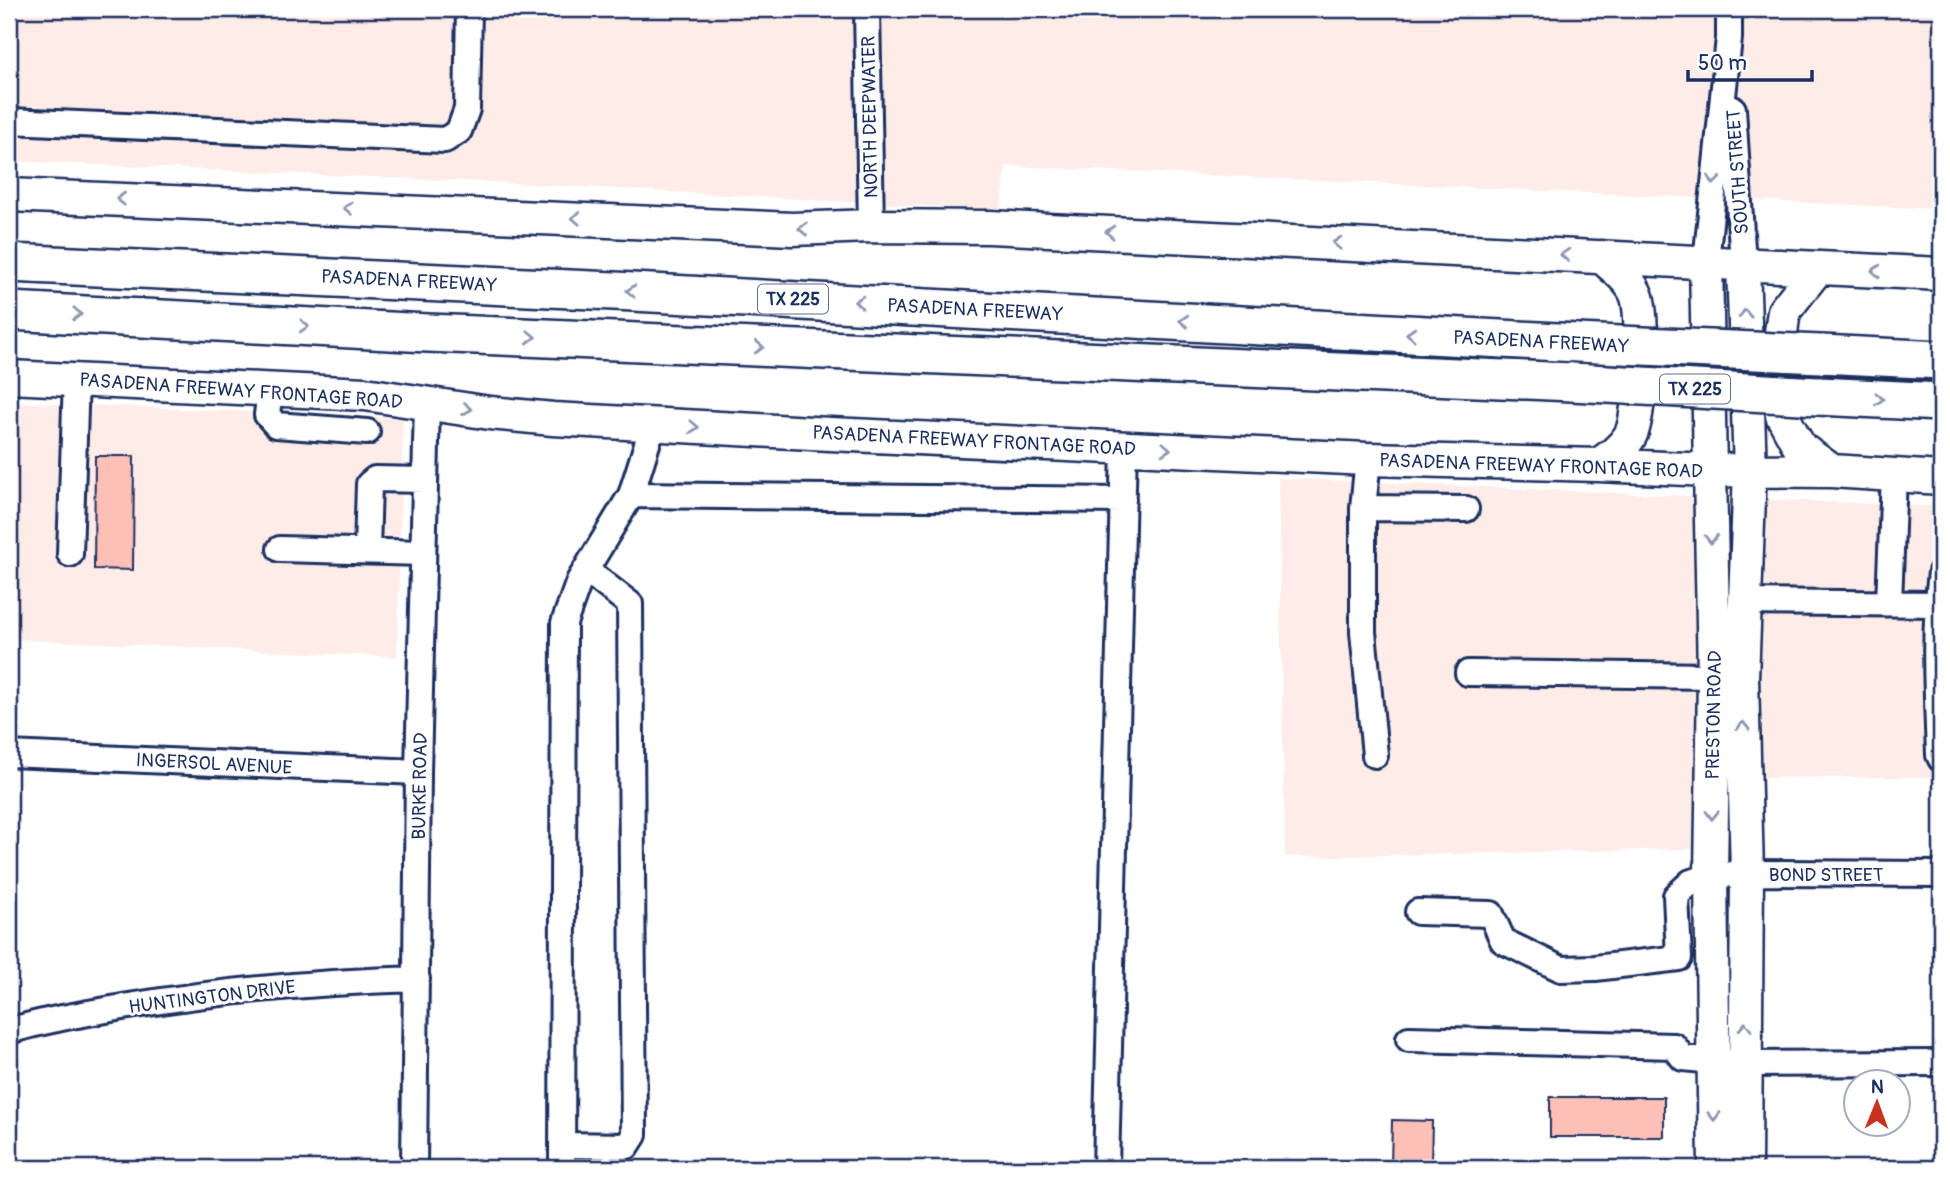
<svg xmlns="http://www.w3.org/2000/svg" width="1950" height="1177" viewBox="0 0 1950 1177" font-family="Pangolin,sans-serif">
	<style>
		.built { fill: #feece9 }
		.building { fill: #fcc0b7; stroke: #1b2f5e; stroke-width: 2 }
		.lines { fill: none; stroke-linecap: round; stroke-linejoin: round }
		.minor-casing { stroke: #1b2f5e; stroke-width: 30 }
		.major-casing { stroke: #1b2f5e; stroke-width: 37 }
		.highway-casing { stroke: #1b2f5e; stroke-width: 42 }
		.minor { stroke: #fff; stroke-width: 24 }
		.major { stroke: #fff; stroke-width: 32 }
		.highway { stroke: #fff; stroke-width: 37 }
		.highway-bridge-casing { stroke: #1b2f5e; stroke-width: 42; stroke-linecap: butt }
		.highway-bridge { stroke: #fff; stroke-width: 37 }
		.oneway { stroke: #8d97ae }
		.labels { text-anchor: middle; stroke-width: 6; stroke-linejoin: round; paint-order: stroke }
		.shield { fill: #fff; stroke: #5f6d8e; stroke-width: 2 }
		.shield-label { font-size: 18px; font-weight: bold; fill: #1b2f5e }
		.street-label { font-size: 19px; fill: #1b2f5e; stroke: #fff }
	</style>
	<rect width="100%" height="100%" fill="#fff"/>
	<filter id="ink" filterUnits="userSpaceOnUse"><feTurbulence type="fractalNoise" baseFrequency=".0143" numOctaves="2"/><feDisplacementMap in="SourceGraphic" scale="14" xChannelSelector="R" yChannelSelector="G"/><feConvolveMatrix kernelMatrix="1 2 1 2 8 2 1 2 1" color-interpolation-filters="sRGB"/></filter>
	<g filter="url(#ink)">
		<path class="built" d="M9,9H1941V209L1006,166L1001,210L510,183L9,161Z
			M9,402L403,418L397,657L9,639Z
			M1278,478L1941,507V777L1700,778L1698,849L1285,857Z"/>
		<path class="building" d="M95,456H134L133,570L94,569Z
			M1550,1097H1664V1137H1550Z
			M1392,1120L1432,1121L1431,1167L1391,1166Z"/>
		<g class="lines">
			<defs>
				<path id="minor" d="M867,9L871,226
					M1733,109L1743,264
					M9,121L445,140L459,131L467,109L469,9
					M1706,262L1729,38V9
					M270,388L267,415L276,425L367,432
					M1368,459L1363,508V632L1375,755
					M631,495L1123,500
					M1363,508L1466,509
					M280,549L423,553
					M367,551L369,484L375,479L425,480
					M70,554L76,379
					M1941,572C1933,633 1937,695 1939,755L1941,759
					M1744,602L1937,604
					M1889,603L1894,475
					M1468,673L1714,676
					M9,754L418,772
					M1418,912L1491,914L1503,941L1561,969L1595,968L1679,958L1676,896L1691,882L1711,876L1747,873L1941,874
					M9,1031C48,1019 89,1013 129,1006C225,990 320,982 417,979
					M1409,1039L1674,1046L1683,1058L1745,1064L1941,1063
					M562,1145L627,1146L634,1135L630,604L586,570
					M414,1168L418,772L427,403
					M562,1168L564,623L579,581L631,495L653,425
					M1106,1168L1124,447"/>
				<path id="major" d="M9,195L792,229L871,226L989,227L1941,274
					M1706,262L1714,676L1711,876L1715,1168
					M1743,264L1750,471L1742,678L1747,873L1745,1168
					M1817,269L1784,311L1777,361L1782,415L1800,448L1832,471
					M9,377L365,394L490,413L553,419L830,434L1368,459L1598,465L1709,470L1832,471L1941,478
					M1598,465C1610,457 1622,449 1630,436C1641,417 1644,319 1637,297C1632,281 1615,269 1602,257"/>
				<path id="highway" d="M9,263C532,285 1054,313 1577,343
					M9,311L428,333L1572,382
					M1821,354L1941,360
					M1818,396L1941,402"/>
			</defs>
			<use href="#minor" class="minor-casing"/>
			<use href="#major" class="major-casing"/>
			<use href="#highway" class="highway-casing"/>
			<use href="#minor" class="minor"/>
			<use href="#major" class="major"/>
			<use href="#highway" class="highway"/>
			<defs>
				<path id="highway-bridge" d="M1577,343L1821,354
					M1572,382L1818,396"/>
			</defs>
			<use href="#highway-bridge" class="highway-bridge-casing"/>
			<use href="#highway-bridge" class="highway-bridge"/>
		</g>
		<defs><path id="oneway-chevron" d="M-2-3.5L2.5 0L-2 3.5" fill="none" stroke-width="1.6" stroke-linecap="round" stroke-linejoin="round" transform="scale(1.75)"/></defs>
		<g class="oneway">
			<use href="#oneway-chevron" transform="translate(1714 180) rotate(96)"/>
			<use href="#oneway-chevron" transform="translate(121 199) rotate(-178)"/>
			<use href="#oneway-chevron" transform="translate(348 208) rotate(-178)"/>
			<use href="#oneway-chevron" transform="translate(576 218) rotate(-177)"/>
			<use href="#oneway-chevron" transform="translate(803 229) rotate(-179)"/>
			<use href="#oneway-chevron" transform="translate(1110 232) rotate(-177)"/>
			<use href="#oneway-chevron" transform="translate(1337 243) rotate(-177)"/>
			<use href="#oneway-chevron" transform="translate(1565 255) rotate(-176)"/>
			<use href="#oneway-chevron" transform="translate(1876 271) rotate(-177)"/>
			<use href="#oneway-chevron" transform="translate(631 291) rotate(-177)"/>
			<use href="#oneway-chevron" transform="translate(859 302) rotate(-177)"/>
			<use href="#oneway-chevron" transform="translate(77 314) rotate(3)"/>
			<use href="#oneway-chevron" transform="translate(1745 314) rotate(-92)"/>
			<use href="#oneway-chevron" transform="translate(1184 321) rotate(-177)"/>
			<use href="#oneway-chevron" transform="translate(304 326) rotate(3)"/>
			<use href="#oneway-chevron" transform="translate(1411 334) rotate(-177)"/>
			<use href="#oneway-chevron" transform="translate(531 337) rotate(2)"/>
			<use href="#oneway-chevron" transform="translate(759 347) rotate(2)"/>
			<use href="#oneway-chevron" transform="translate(1879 399) rotate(3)"/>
			<use href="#oneway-chevron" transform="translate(467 409) rotate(9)"/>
			<use href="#oneway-chevron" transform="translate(694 427) rotate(3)"/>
			<use href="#oneway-chevron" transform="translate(1166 449) rotate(3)"/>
			<use href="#oneway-chevron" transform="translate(1711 539) rotate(89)"/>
			<use href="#oneway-chevron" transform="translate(1743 726) rotate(-91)"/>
			<use href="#oneway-chevron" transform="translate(1712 815) rotate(91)"/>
			<use href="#oneway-chevron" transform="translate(1745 1027) rotate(-89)"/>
			<use href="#oneway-chevron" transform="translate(1714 1116) rotate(89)"/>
		</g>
	</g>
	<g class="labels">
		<g class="shield">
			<rect x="758" y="284.5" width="70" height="29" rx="5"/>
			<rect x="1660" y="374.5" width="70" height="29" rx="5"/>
		</g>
		<g class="shield-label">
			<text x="793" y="305">TX 225</text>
			<text x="1695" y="395">TX 225</text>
		</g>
		<g class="street-label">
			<text transform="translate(869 117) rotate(-91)" y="7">NORTH DEEPWATER</text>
			<text transform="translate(1737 172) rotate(-94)" y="7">SOUTH STREET</text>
			<text transform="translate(409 280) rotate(3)" y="7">PASADENA FREEWAY</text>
			<text transform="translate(975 309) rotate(3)" y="7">PASADENA FREEWAY</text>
			<text transform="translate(1541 341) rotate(3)" y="7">PASADENA FREEWAY</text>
			<text transform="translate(241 390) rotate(4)" y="7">PASADENA FREEWAY FRONTAGE ROAD</text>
			<text transform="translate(974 440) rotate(3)" y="7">PASADENA FREEWAY FRONTAGE ROAD</text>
			<text transform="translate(1541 465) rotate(2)" y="7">PASADENA FREEWAY FRONTAGE ROAD</text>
			<text transform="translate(1713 715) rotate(-89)" y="7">PRESTON ROAD</text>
			<text transform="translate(214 763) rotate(3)" y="7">INGERSOL AVENUE</text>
			<text transform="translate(419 786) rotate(-89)" y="7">BURKE ROAD</text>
			<text x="1826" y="881">BOND STREET</text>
			<text transform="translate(212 996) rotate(-7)" y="7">HUNTINGTON DRIVE</text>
		</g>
	</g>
	<rect width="1950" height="1177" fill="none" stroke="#fff" stroke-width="35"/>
	<rect x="18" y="18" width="1915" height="1142" fill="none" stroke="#1b2f5e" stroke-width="2.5" filter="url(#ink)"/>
	<g transform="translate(1877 1103) rotate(1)"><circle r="33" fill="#ffffff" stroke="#a4acbf" stroke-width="2"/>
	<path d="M0-5L12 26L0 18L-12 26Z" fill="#c8321e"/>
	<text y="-10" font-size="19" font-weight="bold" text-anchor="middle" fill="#1b2f5e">N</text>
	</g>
	<path d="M1688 70v10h124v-10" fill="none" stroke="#1b2f5e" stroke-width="3.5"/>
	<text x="1698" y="70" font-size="21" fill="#1b2f5e" stroke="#ffffff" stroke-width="5" paint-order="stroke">50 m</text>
</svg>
